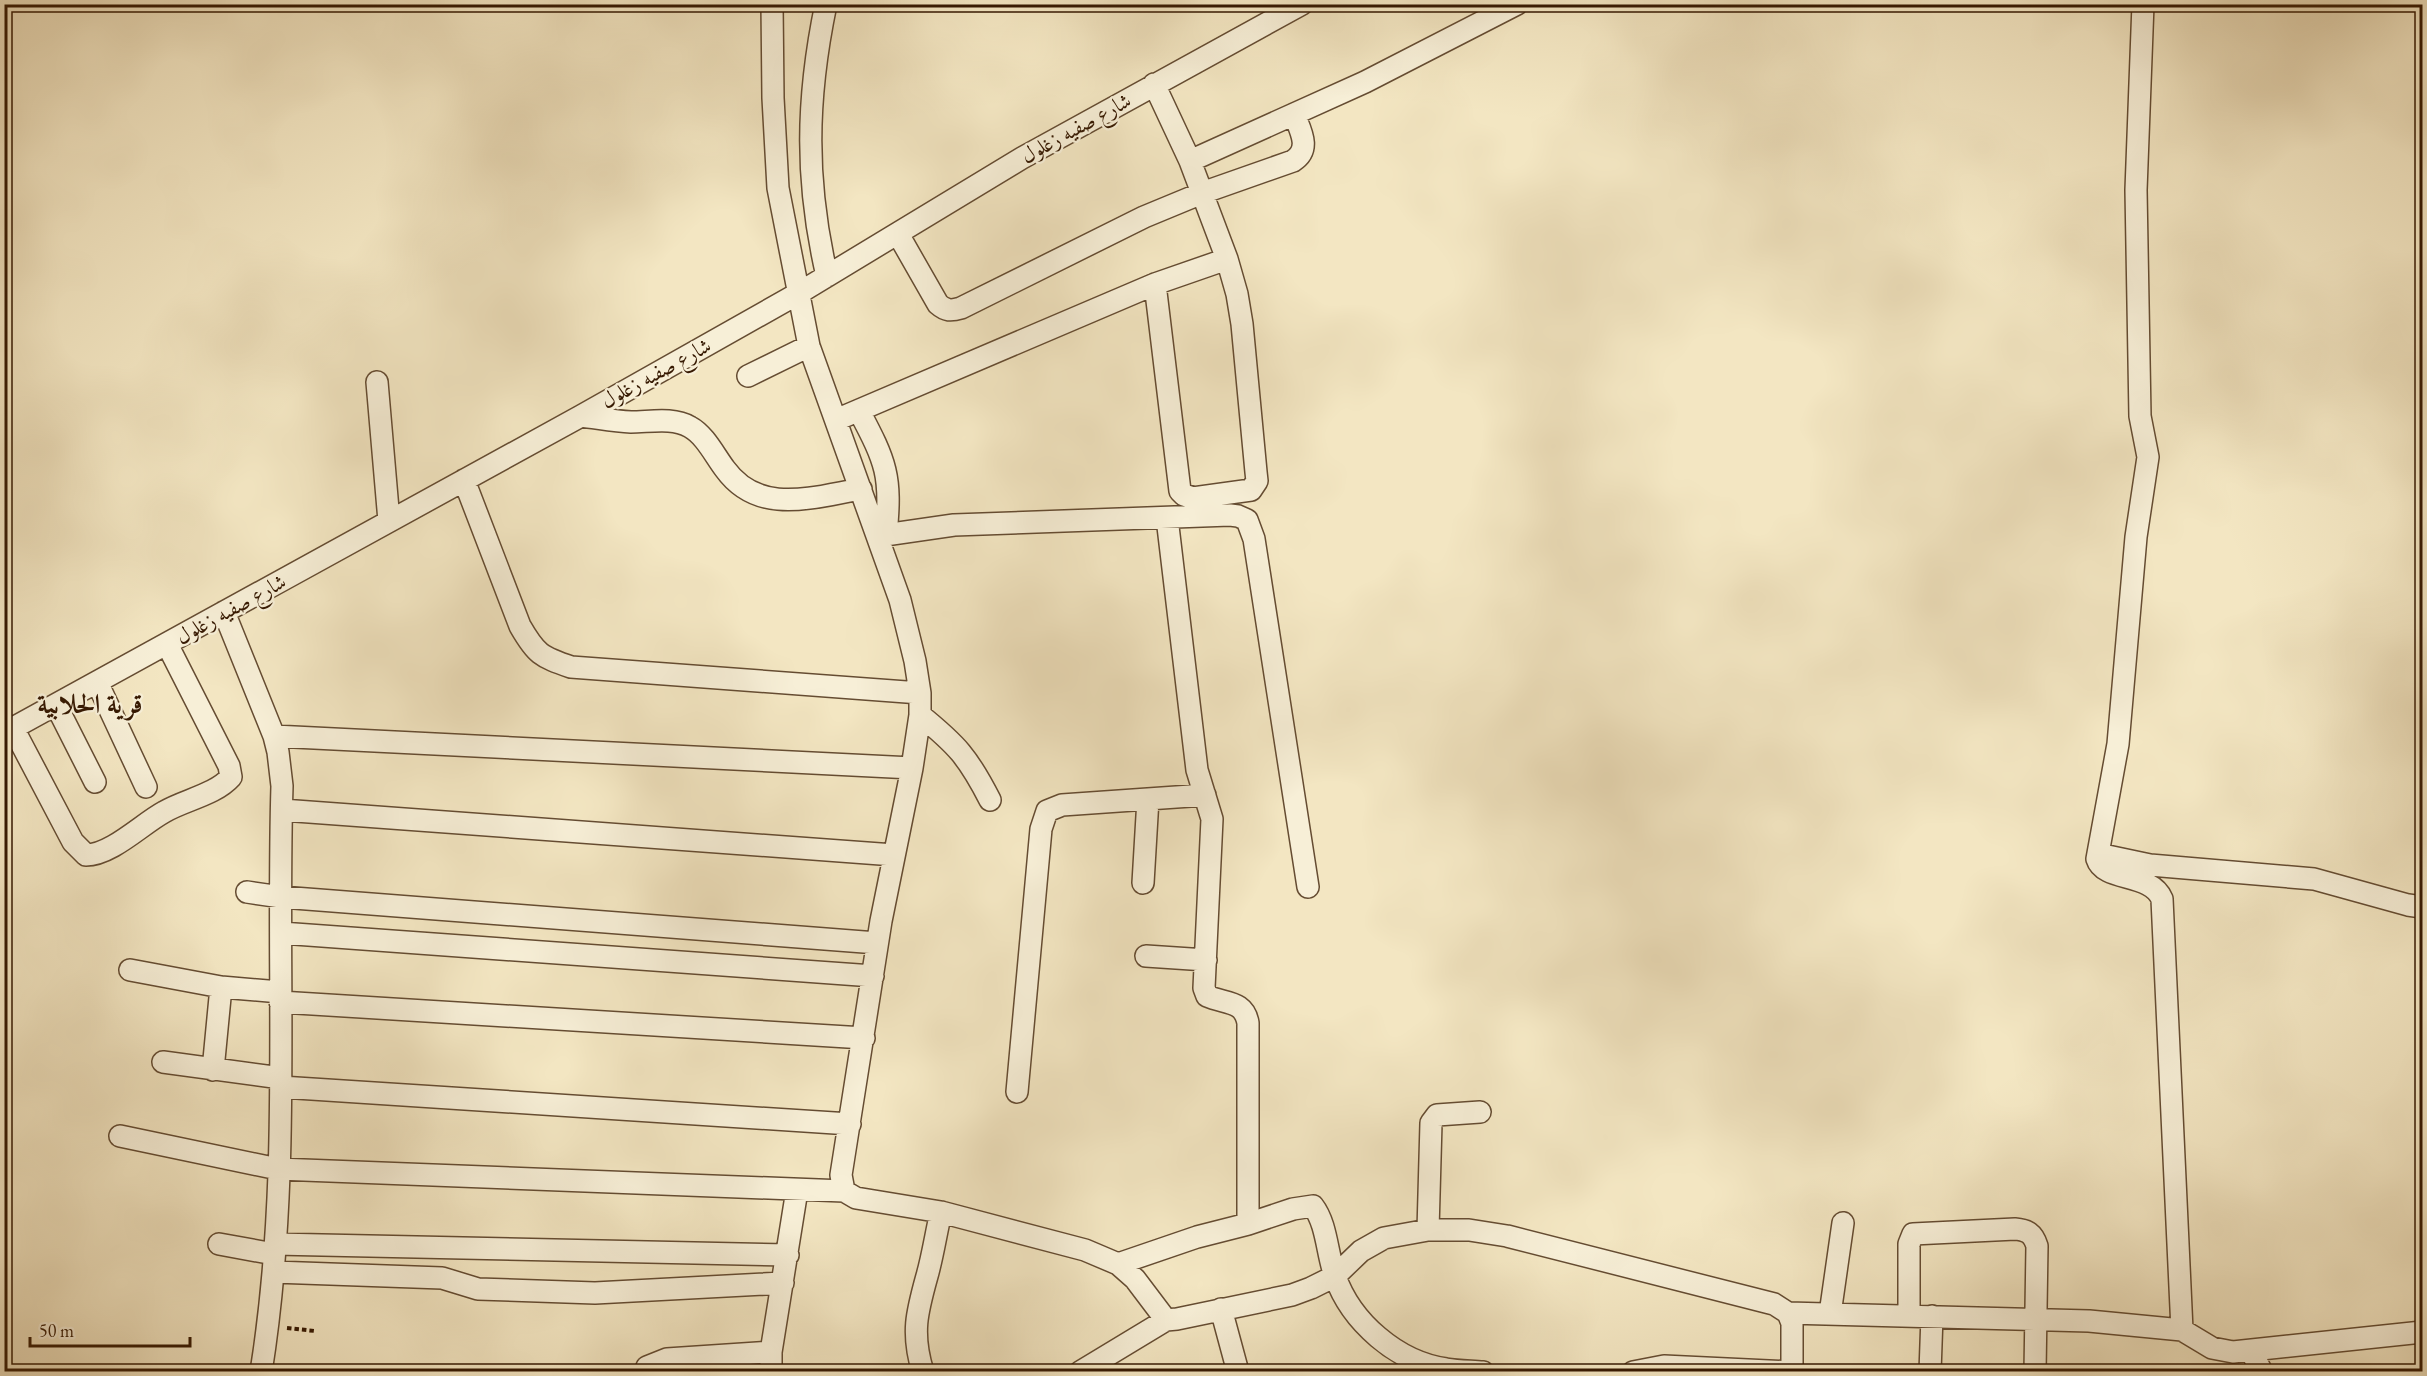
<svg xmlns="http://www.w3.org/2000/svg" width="2427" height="1376" viewBox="0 0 2427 1376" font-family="'EB Garamond',Amiri,serif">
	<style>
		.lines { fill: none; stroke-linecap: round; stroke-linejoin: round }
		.minor-casing { stroke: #654c32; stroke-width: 24 }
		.path { stroke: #361902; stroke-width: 4; stroke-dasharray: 4.5 3; stroke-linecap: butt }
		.minor { stroke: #f7efd7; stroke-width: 21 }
		.labels { text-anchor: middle; stroke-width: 4.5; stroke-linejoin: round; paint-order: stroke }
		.street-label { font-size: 21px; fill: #361902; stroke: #f7efd7 }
		.district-label { font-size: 27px; font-weight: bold; fill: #361902; stroke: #f7efd7 }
	</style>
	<rect width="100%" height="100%" fill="#f3e6c2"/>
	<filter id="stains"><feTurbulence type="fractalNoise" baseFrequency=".00333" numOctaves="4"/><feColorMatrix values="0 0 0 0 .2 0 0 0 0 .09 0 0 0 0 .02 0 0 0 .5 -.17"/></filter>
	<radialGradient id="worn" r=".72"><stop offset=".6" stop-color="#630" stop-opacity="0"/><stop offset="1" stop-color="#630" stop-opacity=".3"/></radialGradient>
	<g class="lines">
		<defs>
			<path id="minor" d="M772,4L773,98L778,188L809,346L900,600L915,661L920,693V715L912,768L881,921L841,1175L844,1191L856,1198L941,1212L1085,1250L1118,1264L1135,1279L1166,1320L1177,1319L1292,1295L1311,1288L1335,1276L1361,1251L1384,1238L1428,1230H1469L1507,1236L1774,1304L1788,1313L1792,1323V1372
				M826,4C806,100 805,181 827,276
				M2143,4L2136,190L2140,416L2148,457L2136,537L2118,744L2097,859C2104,882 2151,872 2162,899L2182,1330
				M1154,84L1190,161L1227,259L1237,294L1242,324L1256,472L1257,481L1251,490L1193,498L1184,495L1180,491L1155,284
				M1190,161L1365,82L1517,4
				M898,234L938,304C946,311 951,311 961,308L1144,217L1202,193L1293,161C1312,149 1300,130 1294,114
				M748,376L809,346
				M377,382L389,521
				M859,411C886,462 892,476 886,534
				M581,416C598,418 614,421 631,422C650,422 673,417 690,427C705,435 715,456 725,469C759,516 813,497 861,489
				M836,420L1155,284L1227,259
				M464,480L520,626C536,654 541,657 571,667L920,693
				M1167,518L1197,770L1212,819L1204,988L1207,996C1225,1004 1244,1000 1248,1023V1224
				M878,536L954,525L1230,515L1238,516L1247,520L1254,539L1308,887
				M224,612L274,736L278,752L282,786C276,981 292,1178 261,1372
				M97,682L146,787
				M56,705L95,782
				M920,715C957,745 968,757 990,800
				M13,728L73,842L86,855C111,855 142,824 164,812C184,800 215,795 231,777L229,766L167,644
				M4,733L581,416L799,293L1022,158L1302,4
				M274,736L912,768
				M282,810L894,855
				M2098,854L2150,865L2314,879L2408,905L2422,907
				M1143,883L1148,799
				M247,892L281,897L877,943
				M281,933L873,976
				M1146,956L1206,960
				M130,970L221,987L280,992
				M280,1002L864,1038
				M163,1062L281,1078
				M213,1070L221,987
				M281,1087L850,1124
				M1017,1092L1041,829L1047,811L1062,805L1205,795
				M120,1136L278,1169L844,1191
				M1428,1230L1431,1123L1437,1115L1480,1112
				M219,1244L274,1254
				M275,1244L788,1255
				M1118,1264L1197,1237L1248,1224L1293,1209L1313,1206C1327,1224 1327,1254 1335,1276C1351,1322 1397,1362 1446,1369C1458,1371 1471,1371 1483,1372
				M274,1272L442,1278L478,1289L595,1293L783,1283
				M1221,1309L1238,1372
				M1788,1313L2089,1321L2182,1330L2212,1348L2233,1352L2422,1332
				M1830,1314L1843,1223
				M1909,1315V1244L1913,1234L2015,1229C2027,1230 2033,1233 2037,1246L2035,1372
				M2251,1351L2262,1372
				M645,1372L647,1367L667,1359L771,1352
				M771,1372V1352L797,1190
				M923,1372C911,1333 917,1312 927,1276C933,1255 936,1233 941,1212
				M1080,1372L1166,1320
				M1633,1372L1664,1366L1791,1372
				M1930,1372L1932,1316"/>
		</defs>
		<use href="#minor" class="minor-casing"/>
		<path class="path" d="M287,1328L315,1331"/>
		<use href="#minor" class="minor"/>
	</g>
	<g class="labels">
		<g class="street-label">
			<text transform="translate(1076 128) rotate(-29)" y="7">شارع صفيه زغلول</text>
			<text transform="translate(656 373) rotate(-29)" y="7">شارع صفيه زغلول</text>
			<text transform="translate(231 609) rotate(-29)" y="7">شارع صفيه زغلول</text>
		</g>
		<g class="district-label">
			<text x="90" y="713">قرية الحلابية</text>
		</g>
	</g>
	<rect width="2427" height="1376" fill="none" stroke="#f3e6c2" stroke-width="24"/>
	<rect x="6" y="6" width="2415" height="1364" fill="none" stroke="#361902" stroke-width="3"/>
	<rect x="12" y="12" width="2403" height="1352" fill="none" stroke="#361902" stroke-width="1.5"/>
	<path d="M30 1337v9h160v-9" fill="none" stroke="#361902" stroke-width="3"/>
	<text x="39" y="1337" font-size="18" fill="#361902" stroke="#f7efd7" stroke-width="4.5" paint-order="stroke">50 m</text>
	<rect width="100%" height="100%" filter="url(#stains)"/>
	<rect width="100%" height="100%" fill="url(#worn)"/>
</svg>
